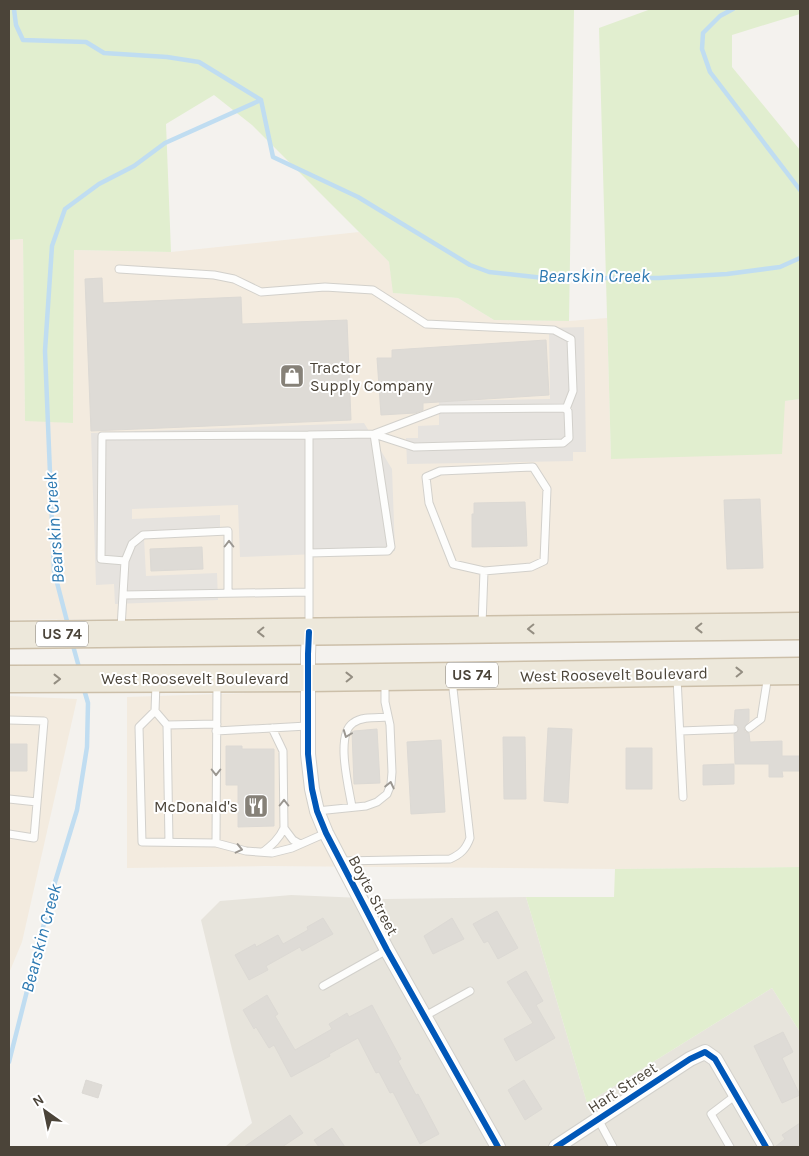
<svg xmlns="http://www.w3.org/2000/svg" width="809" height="1156" viewBox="0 0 809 1156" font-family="Karla,sans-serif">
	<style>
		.residential { fill: #e7e4dc }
		.commercial { fill: #f3ebdf }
		.green { fill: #e1eecf }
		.parking { fill: #e6e3df }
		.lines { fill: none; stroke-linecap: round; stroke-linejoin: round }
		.stream { stroke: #c0ddf1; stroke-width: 4.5 }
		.building { fill: #dedbd6; stroke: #dcd9d4 }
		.lane-casing { stroke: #d2d0cb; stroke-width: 9 }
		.street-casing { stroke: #d2d0cb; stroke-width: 16 }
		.highway-casing { stroke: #ccbfa9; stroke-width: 29 }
		.lane { stroke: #fdfdfc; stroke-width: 7 }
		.street { stroke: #fdfdfc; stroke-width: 14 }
		.highway { stroke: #ede8db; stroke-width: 26 }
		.cycleway-casing { stroke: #fff; stroke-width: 9 }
		.cycleway { stroke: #0057b8; stroke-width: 6 }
		.oneway { stroke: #9b9791 }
		.oneway2 { stroke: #948e82 }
		.labels { text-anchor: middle; stroke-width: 4; stroke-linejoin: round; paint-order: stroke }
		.shield { fill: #fff; stroke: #817c74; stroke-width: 1 }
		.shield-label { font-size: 15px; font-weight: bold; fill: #4b4439 }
		.poi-label { font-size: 16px; fill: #4b4439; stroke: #fff; text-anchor: start }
		.street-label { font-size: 16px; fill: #4b4439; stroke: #fff }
		.water-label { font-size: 18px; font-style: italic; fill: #2e7ab2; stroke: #fff }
	</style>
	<rect width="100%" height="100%" fill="#f4f2ee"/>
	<path class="residential" d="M291,895L386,899L526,897L587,1103L772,988L800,1032V1147H225L252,1123L232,1049L201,920L220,901Z"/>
	<path class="commercial" d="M359,232L389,262L394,293L458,298L494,320L569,321L607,318L611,459L785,401L800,399V612L9,620V240L23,239L25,420L73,423L74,250L171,252Z
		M800,685V867L615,869L265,866L127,868V697L368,689Z
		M9,696L77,699L22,942L9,973Z"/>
	<path class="green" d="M9,9H574L569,321L494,320L458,298L393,293L389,262L252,125L214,95L166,124L171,252L74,250L73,423L25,421L23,239L9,240Z
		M651,9H800V14L732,35V67L800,150V399L785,401L782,454L611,459L599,28Z
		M800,867V1032L772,988L587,1103L526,897H614L615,869Z"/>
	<path class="parking" d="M584,327L586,452H573V461L407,464L406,438H418V426L439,425V401L550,399L549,328Z
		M364,423L392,469L395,551L240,557L238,505L132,509V519L220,515V535L144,538L146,576L217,573L218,600L115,604L114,584L96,585L91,433Z"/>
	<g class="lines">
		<path class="stream" d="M14,9L16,25L23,40L86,42L104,53L167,57L199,62L261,100L273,157L358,197L470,265L489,272L544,278H659L727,274L780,267L800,258
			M733,9L720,16L703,33L702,49L710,72L800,190
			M68,625L54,571L45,351L52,246L65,209L99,184L134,166L165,143L261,100
			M72,642L80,671
			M9,1062L52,892L77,810L87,747L88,703L83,686"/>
	</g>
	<path class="building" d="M102,278L103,303L241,297L242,324L347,320L351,420L91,431L85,279Z
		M546,340L549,395L423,403V410L415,413L381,415L377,358H392V350Z
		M760,499L763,568L727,569L724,500Z
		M525,502L527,546L472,547V514H474V503Z
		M202,547L203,569L151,571L150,549Z
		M749,709V721L744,728L745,732L749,733L750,742L782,741V756H800V771H782L783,777H769V764H735L734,734L739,729L738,726L734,724L735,710Z
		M548,728L572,729L568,803L544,801Z
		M377,729L380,783L354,784L352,732L354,731Z
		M503,737H525L526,799H504Z
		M441,740L445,812L411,814L407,742Z
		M9,744H27V771H9Z
		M226,746H242V749H274V826L238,827V785H226Z
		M626,748H652V789H626Z
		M734,764V784L703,785V765Z
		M497,911L518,948L498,959L488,941L484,943L473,924Z
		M323,918L333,934L302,951L300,947L266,966L268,970L249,980L235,955L255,944L256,947L278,935L283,944L308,930L307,927Z
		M452,918L464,939L433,954L424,936Z
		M526,971L543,1001L536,1005L555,1038L516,1061L504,1039L533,1023L507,982Z
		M267,995L278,1014L275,1016L295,1050L332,1029L329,1024L347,1013L349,1017L372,1005L401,1059L398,1061L416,1095L418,1094L439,1134L420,1144L393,1092L390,1093L379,1072L376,1073L358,1038L329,1054L330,1056L291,1077L274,1045L269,1048L256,1027L254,1029L243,1010Z
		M783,1032L793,1052L782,1058L800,1095L782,1103L754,1046Z
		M86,1080L102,1085L98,1098L82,1093Z
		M524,1080L542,1109L525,1120L508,1090Z
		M290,1115L303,1133L282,1147H244Z
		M800,1123V1147H775L785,1139L782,1135Z
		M332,1128L345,1147H319L314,1140Z"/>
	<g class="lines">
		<defs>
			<path id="lane" d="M119,269L214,275L234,279L261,292L325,287L373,290L426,324L554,330L571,339L573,391L566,409
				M533,467L547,489L544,561L531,567L484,571L453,564L429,503L426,477L440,471Z
				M309,553L388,551L391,547L374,434L414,447L563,443L569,438L568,411L564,408L440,409L374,434L309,435V627
				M125,561L132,544L143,535L228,531V593
				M123,595L309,592
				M482,625L484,571
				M121,628L125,561L101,559L102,436L309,435
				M677,678L683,797
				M156,683L155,711L139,727L142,842L216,843L246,851L272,853L292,848L326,833
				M155,711L167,725L217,724
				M9,720L44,721L34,838L9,834
				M167,725L169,842
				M272,728L283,751L284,828L293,840L300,844
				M749,728L761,719L768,675
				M216,731L307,726
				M680,731L734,729
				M9,799L37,802
				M352,807C349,788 335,735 353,723C363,716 377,718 388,717
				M317,811L366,806L377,802L387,794L391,784L392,772L390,725L385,702V682
				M216,843L217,683
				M263,852C272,845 279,839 284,828
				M341,861L450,859C461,854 466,849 470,838L452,680
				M323,986L387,950
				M425,1016L470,991
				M598,1119L613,1147
				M730,1147L711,1114L736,1095"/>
			<path id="street" d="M309,632L308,654V754L312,789L317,811L326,833L387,950L498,1147
				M556,1147L690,1059L705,1052L715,1059L766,1147"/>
			<path id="highway" d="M9,635L800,626
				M9,679L308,678L800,671"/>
		</defs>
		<use href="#lane" class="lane-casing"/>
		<use href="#street" class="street-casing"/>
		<use href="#highway" class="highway-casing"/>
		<use href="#lane" class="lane"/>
		<use href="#street" class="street"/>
		<use href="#highway" class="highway"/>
		<defs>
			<path id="cycleway" d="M309,632L308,654V754L312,789L317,811L326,833L387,950L498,1147
				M556,1147L690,1059L705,1052L715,1059L766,1147"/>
		</defs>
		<use href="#cycleway" class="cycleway-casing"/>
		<use href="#cycleway" class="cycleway"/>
	</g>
	<defs><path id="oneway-chevron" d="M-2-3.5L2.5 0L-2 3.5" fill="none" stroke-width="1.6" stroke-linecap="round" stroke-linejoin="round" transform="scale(1.25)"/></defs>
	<g class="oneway">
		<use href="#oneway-chevron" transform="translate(229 544) rotate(-90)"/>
		<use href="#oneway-chevron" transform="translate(347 734) rotate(111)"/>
		<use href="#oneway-chevron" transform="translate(216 772) rotate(90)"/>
		<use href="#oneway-chevron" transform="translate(390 785) rotate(-77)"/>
		<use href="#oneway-chevron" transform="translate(284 803) rotate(-90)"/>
		<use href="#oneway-chevron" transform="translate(239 849) rotate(13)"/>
	</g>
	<g class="oneway2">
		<use href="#oneway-chevron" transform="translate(699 628) rotate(179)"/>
		<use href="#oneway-chevron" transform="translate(531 629) rotate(179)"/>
		<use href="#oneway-chevron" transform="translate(261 632) rotate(179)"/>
		<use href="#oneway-chevron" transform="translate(739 672) rotate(-1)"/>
		<use href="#oneway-chevron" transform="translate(349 677) rotate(-1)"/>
		<use href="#oneway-chevron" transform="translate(57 679)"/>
	</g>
	<defs>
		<symbol id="shop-square" viewBox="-11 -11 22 22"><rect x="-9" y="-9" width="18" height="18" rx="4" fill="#868178" stroke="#fff"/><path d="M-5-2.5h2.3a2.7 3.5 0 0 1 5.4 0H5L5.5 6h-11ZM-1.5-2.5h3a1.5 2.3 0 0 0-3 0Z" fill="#fff"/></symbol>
		<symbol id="restaurant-square" viewBox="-11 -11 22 22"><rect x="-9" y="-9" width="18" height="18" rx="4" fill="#868178" stroke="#fff"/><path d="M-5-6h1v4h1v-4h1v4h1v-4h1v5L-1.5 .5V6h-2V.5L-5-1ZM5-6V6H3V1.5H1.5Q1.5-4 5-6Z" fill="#fff"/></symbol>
	</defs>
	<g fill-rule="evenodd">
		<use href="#shop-square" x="278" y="362" width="28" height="28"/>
		<use href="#restaurant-square" x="242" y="792" width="28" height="28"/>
	</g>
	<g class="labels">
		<g class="shield">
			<rect x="36" y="621.5" width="52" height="25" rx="4"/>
			<rect x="446" y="662.5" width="52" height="25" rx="4"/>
		</g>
		<g class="shield-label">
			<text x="62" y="639">US 74</text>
			<text x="472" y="680">US 74</text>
		</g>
		<g class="poi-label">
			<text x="310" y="373">Tractor<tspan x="310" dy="18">Supply Company</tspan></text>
			<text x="238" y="812" text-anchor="end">McDonald's</text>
		</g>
		<g class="street-label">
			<text transform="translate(614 674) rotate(-1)" y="6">West Roosevelt Boulevard</text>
			<text x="195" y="684">West Roosevelt Boulevard</text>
			<text transform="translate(374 895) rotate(62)" y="6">Boyte Street</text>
			<text transform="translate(622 1087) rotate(-33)" y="6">Hart Street</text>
		</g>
		<g class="water-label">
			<text x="594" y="282">Bearskin Creek</text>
			<text transform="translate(54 528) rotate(-94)" y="6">Bearskin Creek</text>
			<text transform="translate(41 938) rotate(-75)" y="6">Bearskin Creek</text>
		</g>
	</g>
	<rect width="809" height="1156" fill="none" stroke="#4b4439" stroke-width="20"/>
	<g transform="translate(45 1111) rotate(327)" stroke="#ffffff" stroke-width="4" paint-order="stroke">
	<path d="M0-4L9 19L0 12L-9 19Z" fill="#4b4439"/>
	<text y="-8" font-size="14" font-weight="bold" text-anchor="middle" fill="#4b4439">N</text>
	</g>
</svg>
